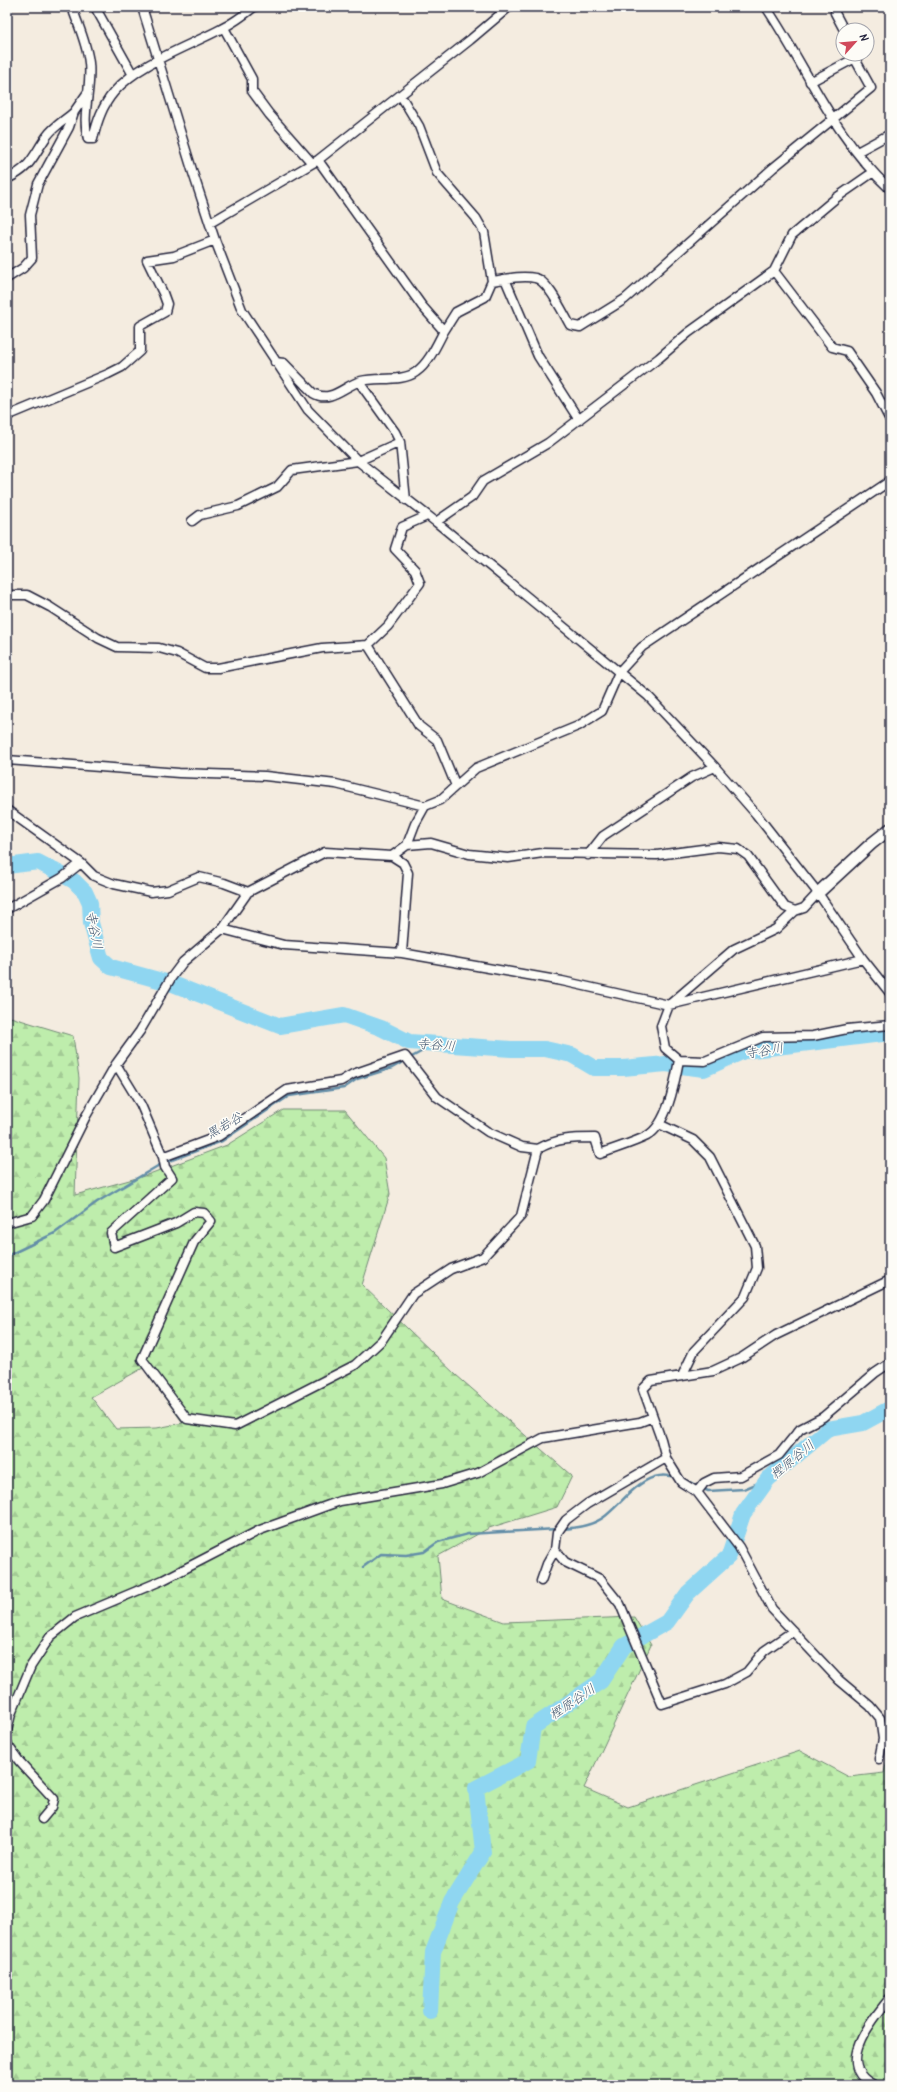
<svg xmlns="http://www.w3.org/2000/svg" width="897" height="2092" viewBox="0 0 897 2092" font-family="Kalam,'Klee One',sans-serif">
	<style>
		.forest { fill: url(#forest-firs); stroke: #708874; fill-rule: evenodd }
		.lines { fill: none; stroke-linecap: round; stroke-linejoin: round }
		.stream { stroke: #638ea8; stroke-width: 2.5 }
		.river { stroke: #8fd6f1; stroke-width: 16 }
		.street-casing { stroke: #22223b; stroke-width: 11 }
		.secondary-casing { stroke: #22223b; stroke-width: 14 }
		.street { stroke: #fdfcf7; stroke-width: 8 }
		.secondary { stroke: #fdfcf7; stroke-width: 11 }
		.labels { text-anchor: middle; stroke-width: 3; stroke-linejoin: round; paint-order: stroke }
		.water-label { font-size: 13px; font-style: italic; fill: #435872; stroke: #fdfcf7 }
	</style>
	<defs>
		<pattern id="forest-firs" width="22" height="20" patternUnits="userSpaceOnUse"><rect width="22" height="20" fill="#beedac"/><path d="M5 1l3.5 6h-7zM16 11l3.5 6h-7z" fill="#a3cb95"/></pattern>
	</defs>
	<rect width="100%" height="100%" fill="#f4ece0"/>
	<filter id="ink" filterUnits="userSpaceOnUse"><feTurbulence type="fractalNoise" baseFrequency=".025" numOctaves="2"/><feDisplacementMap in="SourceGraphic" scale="8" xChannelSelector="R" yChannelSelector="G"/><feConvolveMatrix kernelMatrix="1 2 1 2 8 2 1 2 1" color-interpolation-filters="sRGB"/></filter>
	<g filter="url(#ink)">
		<path class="forest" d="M7,1016L73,1036L79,1078L75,1195L144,1176L227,1145L283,1110H345L384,1158L390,1194L362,1285L456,1375L572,1476L557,1507L489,1528L438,1556L442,1599L504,1622L634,1617L651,1645L584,1788L628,1807L800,1751L849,1777L884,1773L890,1747V2085H7ZM143,1368L183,1423L157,1428L116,1429L91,1397Z"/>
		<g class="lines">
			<path class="stream" d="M7,1256L55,1233L97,1202L161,1164L222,1141L289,1096L344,1088L357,1079L392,1068L437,1043
				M683,1479L708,1491L744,1489L768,1479
				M562,1529C576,1528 592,1526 604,1517C624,1502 644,1468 674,1477
				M363,1567L381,1554L406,1555L424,1552L438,1542L468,1534L557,1529"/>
			<path class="river" d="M7,866L38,862L74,881L85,892L90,903L91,923L101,958L111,967L173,984L280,1026L344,1015L381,1028L409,1042L511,1049H545L572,1055L594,1068H623L666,1064L704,1069L744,1051L890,1033
				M430,2011L433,1952L452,1902L483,1852L476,1788L528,1761L533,1727L601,1681L624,1646L667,1622L688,1593L729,1556L743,1514L768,1479L828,1429L863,1423L887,1410L890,1411"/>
			<defs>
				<path id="street" d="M72,7C78,25 87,44 89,63C92,88 81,115 88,139H93C97,122 102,106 114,92C139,63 187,47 221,29C233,23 244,15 254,7
					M95,7L133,75
					M142,7L193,173L215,240L242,310L308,410L358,461L436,522L648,696L715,767L756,814L818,893L863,959L890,993
					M766,7C807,68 835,139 890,189
					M835,13L844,30
					M224,28L252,79V91L269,114L312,163
					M810,82L859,56
					M401,96L419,126L437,173L476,218L484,232L492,281
					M857,152L890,134
					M318,160L422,306L444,331L456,312L485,297L492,281C505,279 522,275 535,278C548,280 563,313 570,325L580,327L625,299L773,168L871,88L855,59
					M7,179C32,167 32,157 47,136C53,127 65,120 73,113
					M210,223L318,160L470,40L509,7
					M774,271L832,347L847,351L876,393L890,420
					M7,278L23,268L32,258L30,215L38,184L69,127L74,112L88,92
					M505,279L538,356L579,420
					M275,362L284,363L313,393C331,404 345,385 361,381C377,377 403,382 416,372C429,363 437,344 444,331
					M359,382L395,432L400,442L406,500
					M7,416L108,374L122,367L140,351V326L165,312L167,304L163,293L147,260L174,256L215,240
					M192,521L200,515L238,506L277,487L292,470L358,461L400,442
					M436,522L472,497L483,481L548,443L659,358L688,333L774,271L792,235L836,198L872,173
					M7,595H27L50,607L98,638L117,647L159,648L177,653L205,668H218L322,648L368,645L388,626L420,583L415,570L395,549L402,527L427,516
					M368,645L419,726L437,740L456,786
					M7,760L179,773L265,776L336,784L425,806
					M7,810L81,863L94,876L114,884L151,892L168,890L199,877L224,883L248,892
					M407,845L415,824L425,806L440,800L476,768L578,726L602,711L619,672L642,647L890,481
					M588,855L603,836L692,777L715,767
					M392,856L403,863L408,873L402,953
					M818,893L804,908L795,911L776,929L734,949L669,1005L661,1026L665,1048L679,1060L705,1061L763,1037L813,1036L847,1029L890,1025
					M7,909L62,878L81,863
					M222,929L284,945L402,953L562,981L669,1005L863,959
					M116,1064L141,1105L163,1157L165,1167L172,1178L111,1233L114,1247L176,1223L194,1212L204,1213L211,1221L194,1242L142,1359L187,1419L235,1426L355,1365L382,1340L413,1294L451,1269L483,1257L521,1216L538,1149C557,1138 573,1138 595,1138L600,1154C615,1148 633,1143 647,1136C668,1124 675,1081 679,1060
					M659,1124L693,1140L710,1157L755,1246L757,1268L745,1297L694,1351L682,1376
					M163,1157L219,1136L287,1090L341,1081L353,1074L405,1056L437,1097L488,1132L522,1147L538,1149
					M7,1223L32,1216L44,1200L86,1116L116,1064L140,1031L171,978L183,962L222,929L248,892L325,852L392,856L407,845L431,843L469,854L508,858L543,853L657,855L718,847L738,849L748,856L785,907L795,911
					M666,1458L681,1482L697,1492L739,1547L772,1609L839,1680L870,1706L880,1718L883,1739L879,1759
					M697,1492L704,1483L714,1478L741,1476L779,1455L800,1429L823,1417L875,1373L890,1363
					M555,1550L565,1562L600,1579L620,1604L662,1704L725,1684L747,1672L764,1651L793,1631
					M541,1581L547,1564L555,1550L557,1533L566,1520L587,1504L666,1458L661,1439L643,1389L651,1381L713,1371L741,1358L776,1335L890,1280
					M7,1731L11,1714L31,1666L50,1637L75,1617L163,1580L260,1530L340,1501L442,1484L478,1473L543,1438L640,1422L653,1417
					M7,1744L19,1761L54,1799L52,1807L42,1819
					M874,2085C833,2066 872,2020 890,1998"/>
				<path id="secondary" d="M818,893L871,844L890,829"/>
			</defs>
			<use href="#street" class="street-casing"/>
			<use href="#secondary" class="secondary-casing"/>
			<use href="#street" class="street"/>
			<use href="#secondary" class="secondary"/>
		</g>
	</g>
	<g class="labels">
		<g class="water-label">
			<text transform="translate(95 930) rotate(79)" y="5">寺谷川</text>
			<text transform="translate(436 1044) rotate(4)" y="5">寺谷川</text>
			<text transform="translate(764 1050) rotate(-9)" y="5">寺谷川</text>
			<text transform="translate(224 1125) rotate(-30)" y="5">黒岩谷</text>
			<text transform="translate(792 1459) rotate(-40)" y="5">樫原谷川</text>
			<text transform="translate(572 1701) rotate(-34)" y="5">樫原谷川</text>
		</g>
	</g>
	<rect width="897" height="2092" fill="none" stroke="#fdfcf7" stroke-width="24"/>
	<rect x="12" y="12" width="873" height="2068" fill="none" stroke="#22223b" stroke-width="1.5" filter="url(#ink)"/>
	<g transform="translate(855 42) rotate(63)"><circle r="19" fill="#fdfcf7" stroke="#a5a5ac"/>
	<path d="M0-3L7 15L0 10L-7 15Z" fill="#d1495b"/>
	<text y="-6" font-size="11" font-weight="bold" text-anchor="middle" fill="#22223b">N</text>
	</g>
</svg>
